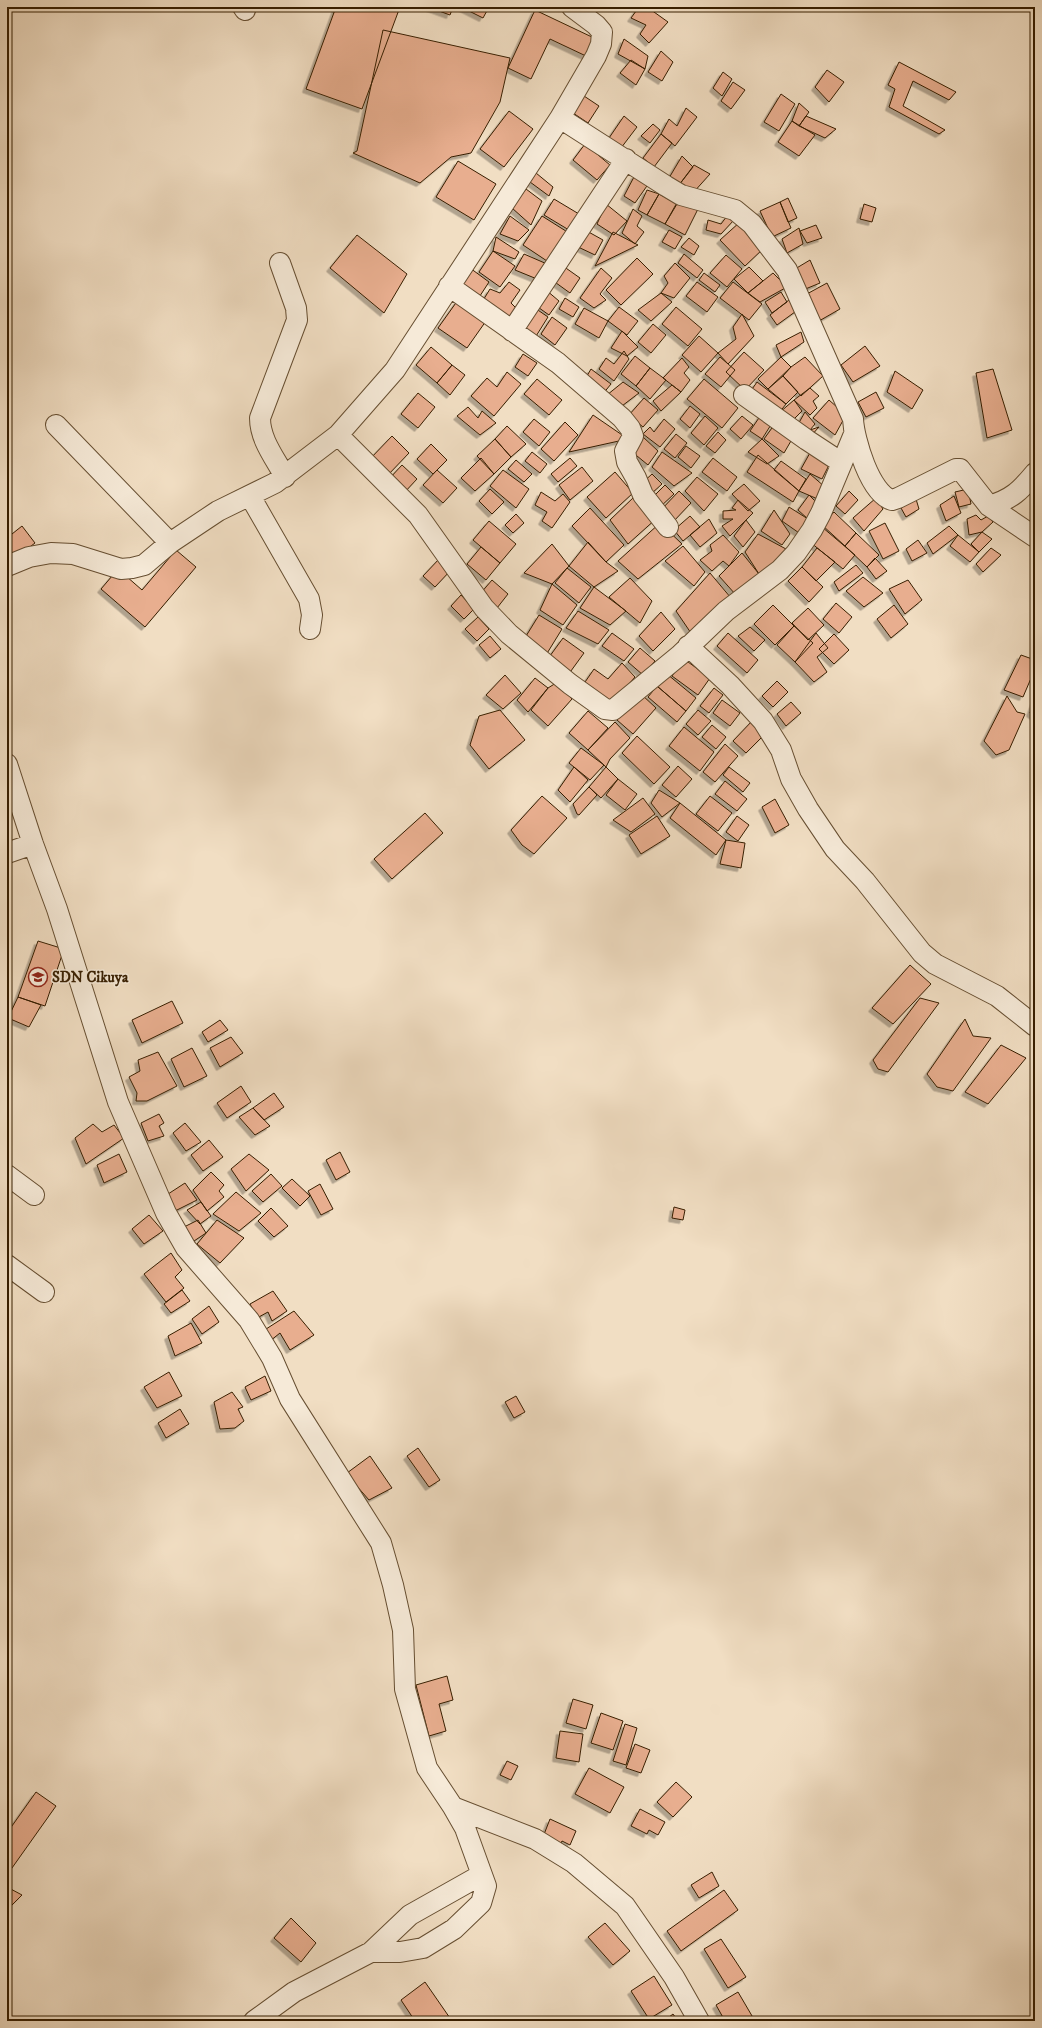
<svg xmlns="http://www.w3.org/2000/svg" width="1042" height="2028" viewBox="0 0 1042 2028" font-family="'IM FELL DW Pica',serif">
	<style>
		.building { fill: #e8ae8f; stroke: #371e00; filter: url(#shadow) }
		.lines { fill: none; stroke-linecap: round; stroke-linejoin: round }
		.minor-casing { stroke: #664e31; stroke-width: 22 }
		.minor { stroke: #f6ead8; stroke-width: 20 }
		.labels { text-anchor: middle; stroke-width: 3; stroke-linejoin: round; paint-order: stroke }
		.poi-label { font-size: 15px; font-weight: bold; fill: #371e00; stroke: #f6ead8; text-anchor: start }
	</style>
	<defs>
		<filter id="shadow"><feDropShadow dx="-3.5" dy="3.5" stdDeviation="0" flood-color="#0004"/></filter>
	</defs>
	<rect width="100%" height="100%" fill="#f1dec3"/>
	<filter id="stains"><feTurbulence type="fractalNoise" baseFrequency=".005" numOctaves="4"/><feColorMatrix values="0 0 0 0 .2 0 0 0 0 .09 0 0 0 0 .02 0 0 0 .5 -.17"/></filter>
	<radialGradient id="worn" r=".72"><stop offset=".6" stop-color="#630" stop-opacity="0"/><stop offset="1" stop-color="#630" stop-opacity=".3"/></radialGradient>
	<path class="building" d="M336,7H400L362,109L306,89Z
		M428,7H453L450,15Z
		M461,7H489L483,18Z
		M639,7H647L668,22L649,43L640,34L646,25L631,18Z
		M535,10L594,38L586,56L550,39L531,79L508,68Z
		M383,30L510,58L500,102L471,153L451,157L420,183L353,153L357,151Z
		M624,39L648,56L645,69L618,54Z
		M661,51L673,62L662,81L648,72Z
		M631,60L645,69L636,85L620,73Z
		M899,62L956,92L949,100L913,81L903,106L945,130L939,134L889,107L895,89L888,85Z
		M827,70L844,82L829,102L815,87Z
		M723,72L732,79L722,96L713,88Z
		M733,82L745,90L731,109L721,101Z
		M781,94L795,104L779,131L764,122Z
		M584,96L599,106L588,123L573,113Z
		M799,103L809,112L799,126L792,121Z
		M686,108L697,117L675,146L661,134L669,119L677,126Z
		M509,111L533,129L504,167L480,149Z
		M624,116L637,127L621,148L609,138Z
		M806,116L836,129L825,138L799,126Z
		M792,121L815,135L799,156L778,142Z
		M653,124L660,130L650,143L641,136Z
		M661,134L672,143L654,167L643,158Z
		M585,144L610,165L597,180L573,160Z
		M682,156L693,167L679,185L669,178Z
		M458,161L496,184L474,220L436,197Z
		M694,165L710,174L692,194L679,185Z
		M536,173L553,187L549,196L530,182Z
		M635,175L649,183L635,203L624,196Z
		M526,189L542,201L531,225L512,208Z
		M647,190L659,194L647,215L638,210Z
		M659,194L677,204L665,224L647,215Z
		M788,198L797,218L788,222L780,202Z
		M554,199L584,217L574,233L544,215Z
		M679,199L698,209L685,235L665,224Z
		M780,202L791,228L772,237L760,211Z
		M606,204L627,221L614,235L597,224Z
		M864,204L876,208L872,222L860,219Z
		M633,209L642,216L637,226L644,232L635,244L622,233Z
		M510,216L529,230L518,241L500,234Z
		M542,216L569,233L550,263L523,245Z
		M727,216L734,220L721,234L706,230L708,220L721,224Z
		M740,222L764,248L745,266L720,240Z
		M816,225L822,238L807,243L800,231Z
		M799,228L803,244L787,253L782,239Z
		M585,230L603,240L595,255L576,246Z
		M669,230L682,237L675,249L662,242Z
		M613,232L638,245L595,266Z
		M357,235L407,274L384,313L330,268Z
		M496,237L519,252L515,259L493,251Z
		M689,238L699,246L694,255L681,247Z
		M493,251L515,266L500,287L479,272Z
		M524,254L547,264L537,279L515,270Z
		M684,254L703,270L697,278L678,263Z
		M726,255L742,269L727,287L710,273Z
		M637,258L653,274L621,305L606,290Z
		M810,260L820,283L803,290L795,269Z
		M675,263L690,278L674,298L661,293L668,283L664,276Z
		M563,266L580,278L570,293L552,280Z
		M749,267L763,281L748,293L734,279Z
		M470,268L489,282L476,302L456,288Z
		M601,268L612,278L600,294L606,300L594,308L580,298Z
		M704,273L720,285L715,292L699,280Z
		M773,273L787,287L760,302L748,293Z
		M509,282L520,290L511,303L520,312L512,320L482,302L490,289L500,293Z
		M697,282L718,297L707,312L686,296Z
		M733,282L762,304L749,320L720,298Z
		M827,283L840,309L819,321L805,295Z
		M546,290L559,301L549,315L535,305Z
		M781,292L787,302L772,313L765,302Z
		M661,293L672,302L651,321L638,310Z
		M794,296L799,309L777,325L770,315Z
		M565,298L579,307L573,317L559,309Z
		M458,300L486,321L467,348L438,328Z
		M532,306L548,317L533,341L517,330Z
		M619,307L638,321L627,335L608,321Z
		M676,307L702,329L688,346L662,324Z
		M584,308L608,321L599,338L575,324Z
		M742,314L754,336L728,364L718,353L736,339L733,327Z
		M552,317L567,328L555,345L541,334Z
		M653,324L666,335L651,353L638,342Z
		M622,331L638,347L627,356L611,348Z
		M801,332L804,342L781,357L776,345Z
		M699,336L718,353L701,372L682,355Z
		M865,346L880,366L853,382L841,365Z
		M431,347L452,365L437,383L416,365Z
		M624,351L629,359L614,381L599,369L606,358L614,364Z
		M744,352L764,370L745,390L726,372Z
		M523,354L537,363L528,376L515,367Z
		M635,356L650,368L636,386L621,374Z
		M720,357L735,370L721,387L705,374Z
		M781,357L791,367L768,389L758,379Z
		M805,357L823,376L801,396L783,376L791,367Z
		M682,358L689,367L684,373L690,380L681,392L663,378Z
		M452,365L465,375L450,395L437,383Z
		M650,368L666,380L650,399L636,386Z
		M591,369L611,384L602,395L584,381Z
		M993,369L1012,430L987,438L976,373Z
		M895,371L923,390L912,409L887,392Z
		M507,372L521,384L494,416L471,396L487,378L497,387Z
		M783,376L798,392L786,404L768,389Z
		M537,379L562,400L549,415L524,394Z
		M704,379L738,408L722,428L687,399Z
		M623,382L639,393L618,409L607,395Z
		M757,382L786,404L779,413L748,395Z
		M672,385L681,392L661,411L653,401Z
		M810,388L819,396L813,401L817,408L810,415L794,400Z
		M876,392L884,408L866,417L858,402Z
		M418,393L435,407L418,428L401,414Z
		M644,398L658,410L643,427L629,415Z
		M794,400L802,411L789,424L779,413Z
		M829,400L846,415L835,435L813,418Z
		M690,406L700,414L690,428L680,419Z
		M468,407L478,418L482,411L496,423L480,435L457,416Z
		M763,412L774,420L762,439L750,431Z
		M805,412L815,424L810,430L819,427L809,438L796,428Z
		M593,415L628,439L569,452Z
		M705,416L718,428L704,445L691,433Z
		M742,416L753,425L741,439L730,429Z
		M534,419L550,432L539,446L523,432Z
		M664,419L675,429L660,447L643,434L650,427L654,432Z
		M777,421L795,434L784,453L764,439Z
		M565,422L578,435L554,461L541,449Z
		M507,426L526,444L511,457L495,439Z
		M718,432L726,440L715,453L706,446Z
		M676,434L687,443L675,458L664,449Z
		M392,436L409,453L387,476L369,460Z
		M643,437L658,451L648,465L631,451Z
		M495,439L511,457L494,474L477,456Z
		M762,439L779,456L767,464L748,452Z
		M431,444L447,460L433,474L417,459Z
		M686,446L700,456L691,468L678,457Z
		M811,451L831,461L822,479L801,469Z
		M532,452L547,464L540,473L525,461Z
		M662,452L692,473L674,486L652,467Z
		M758,455L799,491L793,502L747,472Z
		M481,458L494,474L475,491L461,478Z
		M570,458L577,466L558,482L551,474Z
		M713,458L737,477L727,491L702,472Z
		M516,460L532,474L524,482L508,469Z
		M781,461L806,479L799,491L774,470Z
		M402,465L417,479L403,494L389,479Z
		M582,467L593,481L570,500L559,485Z
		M437,470L457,488L443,503L423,485Z
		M503,470L529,489L516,508L490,486Z
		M615,472L633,493L606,518L587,497Z
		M652,474L662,484L651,494L641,484Z
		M810,474L825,487L820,500L799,491Z
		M697,477L718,494L704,511L685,491Z
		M744,484L760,501L748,511L732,494Z
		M665,485L674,494L660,507L652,498Z
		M490,489L504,502L492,514L479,501Z
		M968,489L971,504L959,507L955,492Z
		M679,491L691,503L672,523L660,511Z
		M849,491L858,500L845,514L836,506Z
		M541,492L555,501L563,494L570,502L552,528L542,521L547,512L535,505Z
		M809,495L819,505L808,519L798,510Z
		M954,496L961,513L946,521L940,505Z
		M634,497L657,518L628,544L610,520Z
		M876,498L883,509L864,531L853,518Z
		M916,499L919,509L906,517L901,508Z
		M738,500L753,513L730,536L722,526L733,519H723V511L736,510L732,508Z
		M789,507L808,519L802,535L782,521Z
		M590,508L624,545L606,562L572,526Z
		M774,510L790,534L782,545L761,531Z
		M834,512L856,533L845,546L822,525Z
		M516,514L524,523L513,533L505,525Z
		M976,515L981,520L988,516L993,522L982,532L969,535L967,519Z
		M690,516L700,527L683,541L674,530Z
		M709,519L717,533L700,547L690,535Z
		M746,520L755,532L743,547L734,536Z
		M489,521L516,544L500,563L473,540Z
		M660,523L682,544L638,579L618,561Z
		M885,523L899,551L883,559L869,531Z
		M22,526L35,543L14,559L7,550V538Z
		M949,526L958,535L933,554L927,543Z
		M822,527L855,555L843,569L810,542Z
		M982,532L992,539L979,552L971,544Z
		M856,533L879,555L867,567L845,546Z
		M758,534L786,549L774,568L759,574L745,552Z
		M723,535L739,552L729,566L723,561L712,571L700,560L712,551L710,545Z
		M958,535L979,552L970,562L950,546Z
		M918,540L927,553L912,561L906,549Z
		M588,542L606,562L618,571L594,587L569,566Z
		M552,544L569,566L552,584L524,573Z
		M683,546L705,572L694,586L665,561Z
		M481,547L500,563L486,580L467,564Z
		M817,548L835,562L816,581L802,567Z
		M991,548L1001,555L983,572L976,564Z
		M176,550L196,567L145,627L101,589L118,569L142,590Z
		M742,553L759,574L736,595L719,576Z
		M440,558L451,570L435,587L423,576Z
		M875,558L887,571L876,579L867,567Z
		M856,565L863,573L839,591L834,582Z
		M802,567L823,587L809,602L788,581Z
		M567,568L591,587L579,603L555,583Z
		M710,573L731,598L693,636L676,611Z
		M863,577L883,593L864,607L846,591Z
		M630,578L652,601L640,623L609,597Z
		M492,580L508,594L497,608L480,594Z
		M908,580L922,600L905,614L889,589Z
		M552,584L577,605L563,625L540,610Z
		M594,587L626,611L610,625L580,608Z
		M461,595L474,609L464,619L451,606Z
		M836,603L852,617L839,633L823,619Z
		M773,605L794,626L775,645L754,624Z
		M894,605L908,624L891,638L877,619Z
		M808,608L824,625L808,640L792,623Z
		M578,611L609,630L598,644L566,628Z
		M661,612L675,629L653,651L639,636Z
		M539,615L562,629L546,655L523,641Z
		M478,617L489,629L477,641L465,629Z
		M794,626L813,643L795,662L777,645Z
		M750,627L765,640L754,651L738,636Z
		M612,633L634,649L624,661L602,646Z
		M728,633L758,660L747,673L717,646Z
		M816,633L828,648L817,657L827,672L814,682L795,662Z
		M834,634L849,650L834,664L819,649Z
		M490,636L501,649L490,658L479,645Z
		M563,638L584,653L568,675L547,660Z
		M640,648L655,661L643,675L628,662Z
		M1021,655L1035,660V669L1023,697L1004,690Z
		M684,659L710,678L698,695L672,676Z
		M622,663L635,677L611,705L583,685L594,669L608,679Z
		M667,674L696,698L686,711L657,686Z
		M505,675L521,693L503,709L486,695Z
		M535,678L548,688L528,712L517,700Z
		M777,681L788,692L773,707L762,696Z
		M556,683L572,699L548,726L531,710L548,688Z
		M657,686L686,711L677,722L648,697Z
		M714,688L723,695L709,713L700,706Z
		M641,694L656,708L633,734L617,720Z
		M1007,696L1017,712L1025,714L1009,750L996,755L984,741Z
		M1035,699V717L1030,713Z
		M722,700L740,713L730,726L713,713Z
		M791,702L801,713L786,726L777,714Z
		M500,710L525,740L489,769L470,745L479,716Z
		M698,710L711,721L698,735L686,724Z
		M588,711L608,728L588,750L569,733Z
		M753,720L766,733L746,753L733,741Z
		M615,722L630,738L610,759L606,767L588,750Z
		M712,725L726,737L716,749L702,737Z
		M684,727L714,752L700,771L669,746Z
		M637,736L670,767L654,784L622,753Z
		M725,744L738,756L715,782L703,772Z
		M581,748L604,765L590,780L569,763Z
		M678,766L692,779L676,797L662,785Z
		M574,767L588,780L570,802L558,790Z
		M606,767L618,779L601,798L589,787Z
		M729,767L750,783L743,792L723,775Z
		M618,779L637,794L625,810L606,795Z
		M725,781L747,799L737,811L715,794Z
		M589,787L597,795L579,815L577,814L573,804Z
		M659,790L680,803L662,817L651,803Z
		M542,796L567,818L534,854L522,845L511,830Z
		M710,796L732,813L718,831L696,814Z
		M643,798L655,814L631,832L613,820Z
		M775,799L789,825L775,833L762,807Z
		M680,803L726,840L716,855L670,818Z
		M425,813L443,833L392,879L374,859Z
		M657,816L670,836L641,854L629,835Z
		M737,816L749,825L738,841L726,832Z
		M726,840L745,843L741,868L720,864Z
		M38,941L64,949L45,1006L18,997Z
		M910,965L931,984L893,1024L872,1008Z
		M18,997L41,1005L29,1027L8,1018Z
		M920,998L939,1003L888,1072L878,1069L873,1060Z
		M172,1001L183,1023L142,1043L132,1020Z
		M965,1019L973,1036L991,1038L953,1091L937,1087L927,1074Z
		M220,1020L228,1030L208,1042L202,1032Z
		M231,1037L243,1053L220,1067L210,1048Z
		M1001,1045L1026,1058L988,1104L965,1092Z
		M192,1048L207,1076L184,1087L171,1059Z
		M158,1052L177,1086L147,1101H136L137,1093L129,1077L140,1071L138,1060Z
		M241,1086L251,1102L227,1118L217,1103Z
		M274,1093L284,1107L264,1120L253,1108Z
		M253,1108L270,1126L255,1135L239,1117Z
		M159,1114L164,1123L159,1126L164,1136L148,1141L141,1123Z
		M185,1123L201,1142L186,1151L173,1133Z
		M93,1124L102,1132L114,1125L124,1138L86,1164L75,1138Z
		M209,1140L223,1157L203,1171L191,1155Z
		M340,1152L350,1172L336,1180L326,1160Z
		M119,1154L127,1172L104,1183L97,1165Z
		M249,1154L269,1170L246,1191L231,1169Z
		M211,1172L224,1185L219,1191L224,1197L207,1211L193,1190Z
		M271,1174L282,1186L263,1202L252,1191Z
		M292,1179L310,1196L300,1206L282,1188Z
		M185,1183L197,1200L173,1212L165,1196Z
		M320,1184L333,1209L321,1215L308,1191Z
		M236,1192L261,1213L239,1231L213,1214Z
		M201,1202L211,1216L200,1224L187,1210Z
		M674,1207L685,1210L683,1220L672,1218Z
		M271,1208L288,1226L274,1237L258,1221Z
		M149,1215L163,1231L144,1244L132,1229Z
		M198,1220L206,1233L188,1245L182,1228Z
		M217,1220L244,1238L220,1263L197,1244Z
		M171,1253L182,1270L175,1277L184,1288L166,1302L144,1274Z
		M182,1290L190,1301L171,1313L164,1304Z
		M273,1291L287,1311L272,1321L268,1312L257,1318L250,1304Z
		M209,1306L219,1322L202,1334L192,1319Z
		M294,1311L314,1335L290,1350L280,1333L270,1341L263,1331Z
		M191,1323L202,1343L175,1356L168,1336Z
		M169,1372L182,1396L157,1408L144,1387Z
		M265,1376L271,1391L251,1400L245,1387Z
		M232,1392L243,1407L238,1409L244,1421L235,1428L220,1429L214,1402Z
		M516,1396L525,1412L514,1418L505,1402Z
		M180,1409L189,1424L166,1438L158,1423Z
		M418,1448L440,1480L429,1487L407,1456Z
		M370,1456L392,1488L369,1500L355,1484L347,1473Z
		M447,1676L453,1700L439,1704L446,1731L429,1736L416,1685Z
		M573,1699L593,1705L586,1729L566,1723Z
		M601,1713L623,1721L613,1750L591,1743Z
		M625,1724L637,1728L626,1765L613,1761Z
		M560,1731L583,1734L579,1762L556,1758Z
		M635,1744L650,1750L641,1773L626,1768Z
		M507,1761L518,1766L511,1780L500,1775Z
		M589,1768L624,1787L610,1813L575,1794Z
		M676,1782L692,1797L673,1817L657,1802Z
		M36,1792L56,1806L7,1875V1833Z
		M640,1809L665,1822L658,1835L649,1830L647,1834L631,1826Z
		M550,1819L576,1831L570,1845L562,1841L560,1845L543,1837Z
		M712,1872L719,1886L699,1898L691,1885Z
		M7,1887L22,1895L7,1910Z
		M724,1890L738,1910L681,1951L667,1931Z
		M291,1918L316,1943L301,1962L274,1938Z
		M605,1923L630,1951L613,1965L588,1937Z
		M721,1939L746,1977L728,1988L704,1949Z
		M654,1976L672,2005L649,2019L631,1991Z
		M425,1982L452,2021H415L401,2000Z
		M738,1992L755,2021H725L716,2005Z
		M673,2014L678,2021H664Z"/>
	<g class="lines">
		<defs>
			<path id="minor" d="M243,7L245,10
				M560,118L666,186L681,195L735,210L752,224L787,270L853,419C854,439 870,494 892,500L898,498L956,469H960L989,506L1035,537
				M280,263L296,308L297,320L260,418C260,440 275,458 285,477
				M449,286L558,363L622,418L630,428L633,436L625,451L627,462L636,478L643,495L668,527
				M512,331L626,159
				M744,395L807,440L842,463
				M56,425L170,543
				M338,435L418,515L484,608L509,634L570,684L605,709L613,710L680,655L726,611L780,570L796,553L812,530L821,513L854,434
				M250,496L309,599L312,615L310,629
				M989,506C1012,499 1020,491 1035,473
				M7,566L29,557L51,553L73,554L121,569L132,568L144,565L170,543L218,511L275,483L338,435L395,370L560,118L596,56L601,44L602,32L596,25L572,7
				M688,646L730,685L763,721L781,750L791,779L808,809L835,849L865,881L922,953L935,964L997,996L1035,1026
				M7,764L33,844L57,909L118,1102L166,1213L186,1248L249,1320L272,1358L290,1399L381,1543L393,1585L403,1630L405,1689L427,1768L453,1807L535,1839L574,1863L625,1906L674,1977L699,2021
				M7,853L33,844
				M7,1175L34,1195
				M7,1265L44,1292
				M371,1952H400L423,1948L454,1929L481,1903L486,1886L465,1828L453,1807
				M254,2021L294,1992L371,1952L410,1915L481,1875"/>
		</defs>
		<use href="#minor" class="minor-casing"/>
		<use href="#minor" class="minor"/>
	</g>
	<defs>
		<symbol id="school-ring" viewBox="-11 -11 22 22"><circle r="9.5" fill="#f6ead8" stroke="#8f2418" stroke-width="1.5"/><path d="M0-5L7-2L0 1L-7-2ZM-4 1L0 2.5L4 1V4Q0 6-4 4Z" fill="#8f2418"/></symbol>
	</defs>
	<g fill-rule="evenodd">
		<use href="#school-ring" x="27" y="966" width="22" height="22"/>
	</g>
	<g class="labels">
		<g class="poi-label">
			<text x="52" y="982">SDN Cikuya</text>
		</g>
	</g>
	<rect width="1042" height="2028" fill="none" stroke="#f1dec3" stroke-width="24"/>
	<rect x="8" y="8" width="1026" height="2012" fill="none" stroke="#371e00" stroke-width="2"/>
	<rect x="12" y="12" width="1018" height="2004" fill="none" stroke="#371e00"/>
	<rect width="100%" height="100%" filter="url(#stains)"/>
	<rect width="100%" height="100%" fill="url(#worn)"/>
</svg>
